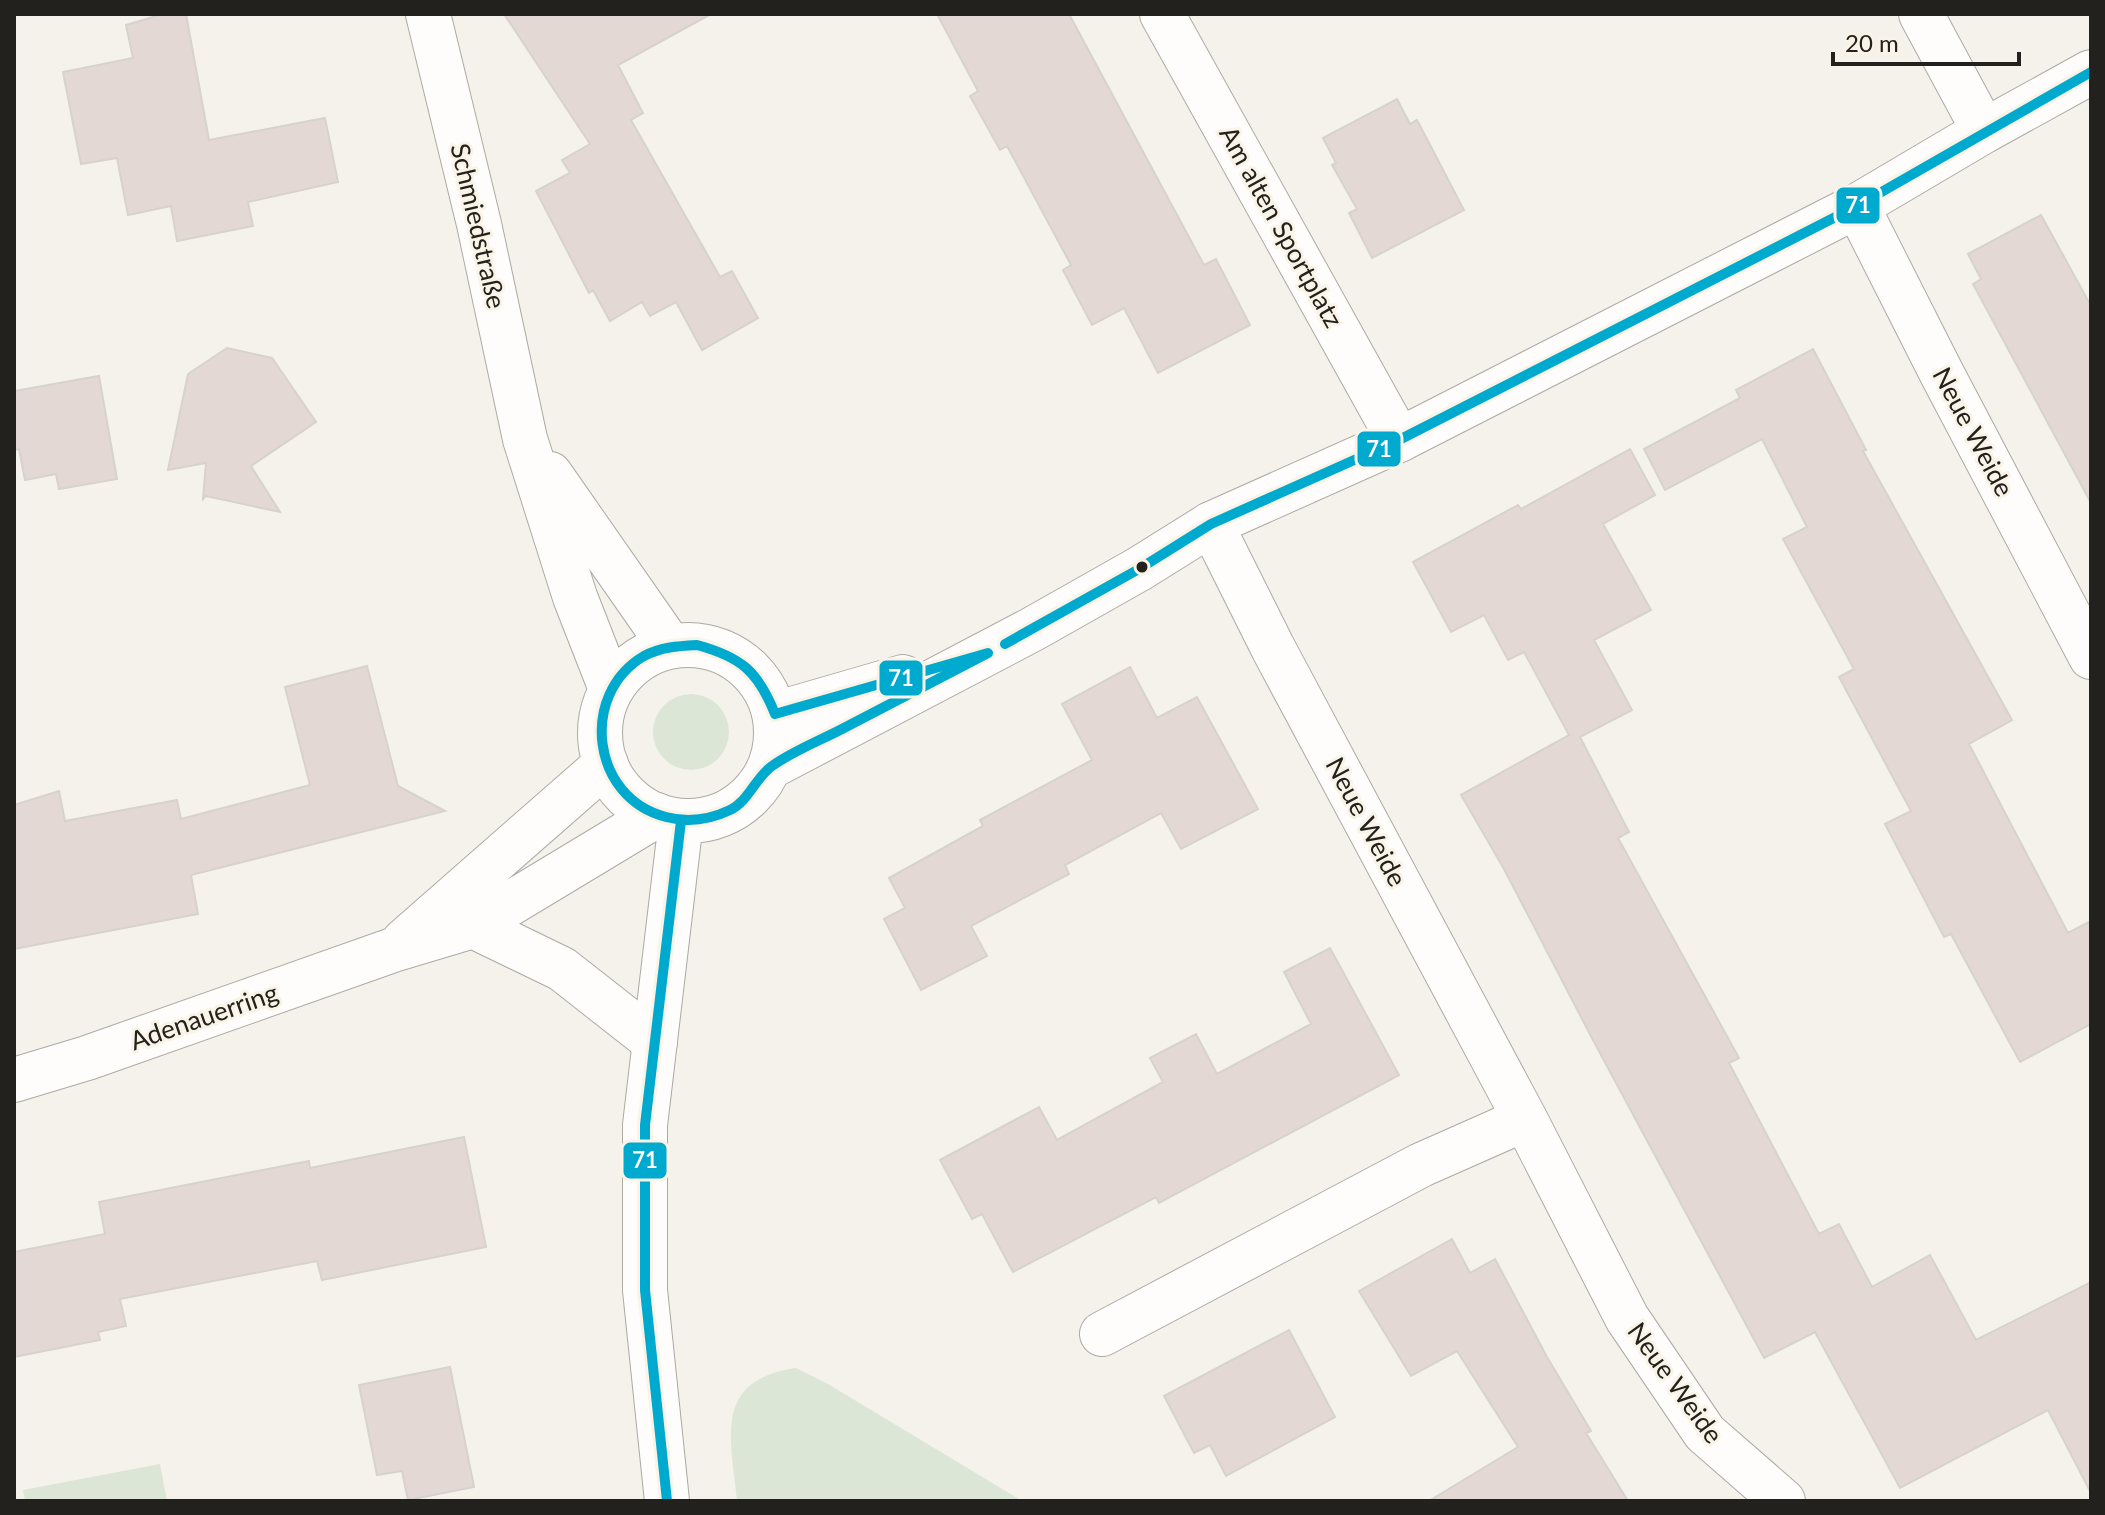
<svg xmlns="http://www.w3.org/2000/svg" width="2105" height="1515" viewBox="0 0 2105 1515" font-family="Lato,sans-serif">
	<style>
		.green { fill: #dce6d6 }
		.building { fill: #e4d8d4; stroke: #d6d2ce; stroke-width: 2 }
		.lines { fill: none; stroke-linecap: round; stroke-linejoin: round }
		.street-casing { stroke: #adaaa5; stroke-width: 46 }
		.secondary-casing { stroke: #adaaa5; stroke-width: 46 }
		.street { stroke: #fefdfc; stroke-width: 44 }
		.secondary { stroke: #fefdfc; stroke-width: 44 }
		.bus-1-casing { stroke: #f9f4e7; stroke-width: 16 }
		.bus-1 { stroke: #00a9ce; stroke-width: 10 }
		.bus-dot { fill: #23211d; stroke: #f9f4e7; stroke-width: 3 }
		.labels { text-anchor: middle; stroke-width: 6; stroke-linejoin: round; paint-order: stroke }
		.street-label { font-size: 26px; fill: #23211d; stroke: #f9f4e7 }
		.line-badge { stroke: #f9f4e7; stroke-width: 3 }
		.badge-label { font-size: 22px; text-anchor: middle; font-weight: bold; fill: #fff }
	</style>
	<rect width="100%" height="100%" fill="#f5f2eb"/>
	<path class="green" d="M653 732a38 38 0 1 1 76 0a38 38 0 1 1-76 0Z
		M796,1368L828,1384L1022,1501H737C731,1439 712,1380 796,1368Z
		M160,1464L167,1501H25L23,1490Z"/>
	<path class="building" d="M163,14H186L209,140L325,118L338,182L248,202L253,226L177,241L171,206L128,215L117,158L81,164L63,72L133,58L126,25Z
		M504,14H711L618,65L643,113L631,120L720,277L732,271L758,318L702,350L676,302L650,316L642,302L610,321L593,290L589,293L536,191L570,173L562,160L590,144Z
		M937,14H1069L1204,265L1216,259L1250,325L1158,373L1124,308L1092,325L1063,270L1071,265L1007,146L1000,150L970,96L978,91Z
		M1397,99L1410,124L1417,120L1464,210L1372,258L1349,213L1357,209L1332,165L1336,163L1323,138Z
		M2041,215L2091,306V503L1973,284L1981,279L1968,254Z
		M227,348L272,358L316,422L251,466L280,512L206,496L203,499L206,463L168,470L188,374Z
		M1813,349L1866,450L1863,451L2012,720L1969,744L2068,933L2091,921V1024L2020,1062L1951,934L1944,937L1885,824L1911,811L1839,677L1854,669L1783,539L1807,527L1762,439L1665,490L1644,449L1740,398L1736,390Z
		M99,376L117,479L59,489L56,474L25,480L19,449L14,450V391Z
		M1630,449L1655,495L1603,524L1651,610L1594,640L1632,710L1580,737L1629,832L1618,838L1739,1058L1729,1063L1819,1234L1839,1224L1872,1287L1930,1255L1976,1340L2091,1282V1493L2048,1410L1900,1488L1815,1332L1764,1358L1594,1042L1504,869L1461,795L1569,735L1524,652L1508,660L1484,615L1451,632L1413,562L1518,505L1521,509Z
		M367,666L398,786L445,811L191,875L198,914L14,949V805L59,791L65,821L177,800L181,819L310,785L285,687Z
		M1130,667L1157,718L1197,697L1258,809L1181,849L1161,813L1065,865L1069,874L971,926L987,956L921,990L884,919L905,908L889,878L983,826L980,820L1092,760L1062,704Z
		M1330,948L1399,1075L1159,1203L1156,1197L1013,1272L982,1214L972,1219L940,1160L1039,1107L1057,1140L1163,1082L1150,1058L1196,1034L1217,1074L1311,1024L1284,972Z
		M464,1137L486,1247L322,1280L317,1261L120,1299L126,1326L98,1332L100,1340L14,1357V1252L105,1234L99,1202L309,1161L310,1168Z
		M1452,1239L1470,1273L1495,1259L1547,1357L1591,1431L1586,1433L1628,1501H1429L1518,1447L1457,1351L1411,1376L1359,1291Z
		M1289,1330L1335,1417L1226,1476L1210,1445L1194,1453L1164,1396Z
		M450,1367L474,1487L408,1500L402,1471L377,1475L359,1385Z"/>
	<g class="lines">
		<defs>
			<path id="street" d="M1162,14L1399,440
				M1921,14L1984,131
				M1857,206L1941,372L2091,657
				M1211,524L1273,648L1525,1119L1627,1318L1705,1433L1783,1501
				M473,926L562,969L655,1042
				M404,941L606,764
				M14,1080L87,1058L393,950L473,926L657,815
				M1102,1334L1421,1165L1525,1119"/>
			<path id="secondary" d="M428,14L479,224L525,439L575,597L611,689
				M550,474L670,646
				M600 733a88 88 0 1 1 176 0a88 88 0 1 1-176 0Z
				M775,714L903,677
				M770,767L1031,630L1139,569L1211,524L1399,440L1857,206L1984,131L2091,72
				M667,1501L645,1290V1125L681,821"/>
		</defs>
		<use href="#street" class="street-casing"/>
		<use href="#secondary" class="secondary-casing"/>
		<use href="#street" class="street"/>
		<use href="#secondary" class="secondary"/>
		<defs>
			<path id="bus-1" d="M1139,569L1211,524L1399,440L1857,206L2091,72
				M1005,644L1139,569
				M1005,644L1139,569
				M697,645C741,657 758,671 775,714L988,653C939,678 891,704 842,729C819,741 793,751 772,766C756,777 748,802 730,810C709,820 689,823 666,817C591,798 579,694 644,656C661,647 678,646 697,645Z
				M667,1501L645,1290V1125L681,821"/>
		</defs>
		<use href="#bus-1" class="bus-1-casing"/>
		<use href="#bus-1" class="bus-1"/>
	</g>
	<circle class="bus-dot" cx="1142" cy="567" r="7"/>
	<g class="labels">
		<g class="street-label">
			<text transform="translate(478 226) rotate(77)" y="9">Schmiedstraße</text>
			<text transform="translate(1281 227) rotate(61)" y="9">Am alten Sportplatz</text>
			<text transform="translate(1973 432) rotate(62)" y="9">Neue Weide</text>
			<text transform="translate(1366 822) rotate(62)" y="9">Neue Weide</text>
			<text transform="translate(204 1017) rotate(-19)" y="9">Adenauerring</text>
			<text transform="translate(1675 1383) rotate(54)" y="9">Neue Weide</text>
		</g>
	</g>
	<g class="line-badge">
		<rect x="1835" y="186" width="46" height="39" rx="8" fill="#00a9ce"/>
		<rect x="1356" y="430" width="46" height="38" rx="8" fill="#00a9ce"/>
		<rect x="878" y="659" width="46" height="38" rx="8" fill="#00a9ce"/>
		<rect x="622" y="1141" width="46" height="39" rx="8" fill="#00a9ce"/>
	</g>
	<g class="badge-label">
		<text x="1858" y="213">71</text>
		<text x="1379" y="457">71</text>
		<text x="901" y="686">71</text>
		<text x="645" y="1168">71</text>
	</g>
	<rect width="2105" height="1515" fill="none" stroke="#23211d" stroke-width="32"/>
	<path d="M1833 52v12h186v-12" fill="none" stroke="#23211d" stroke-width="4"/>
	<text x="1845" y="52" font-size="24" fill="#23211d" stroke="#f9f4e7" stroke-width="6" paint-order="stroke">20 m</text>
</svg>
